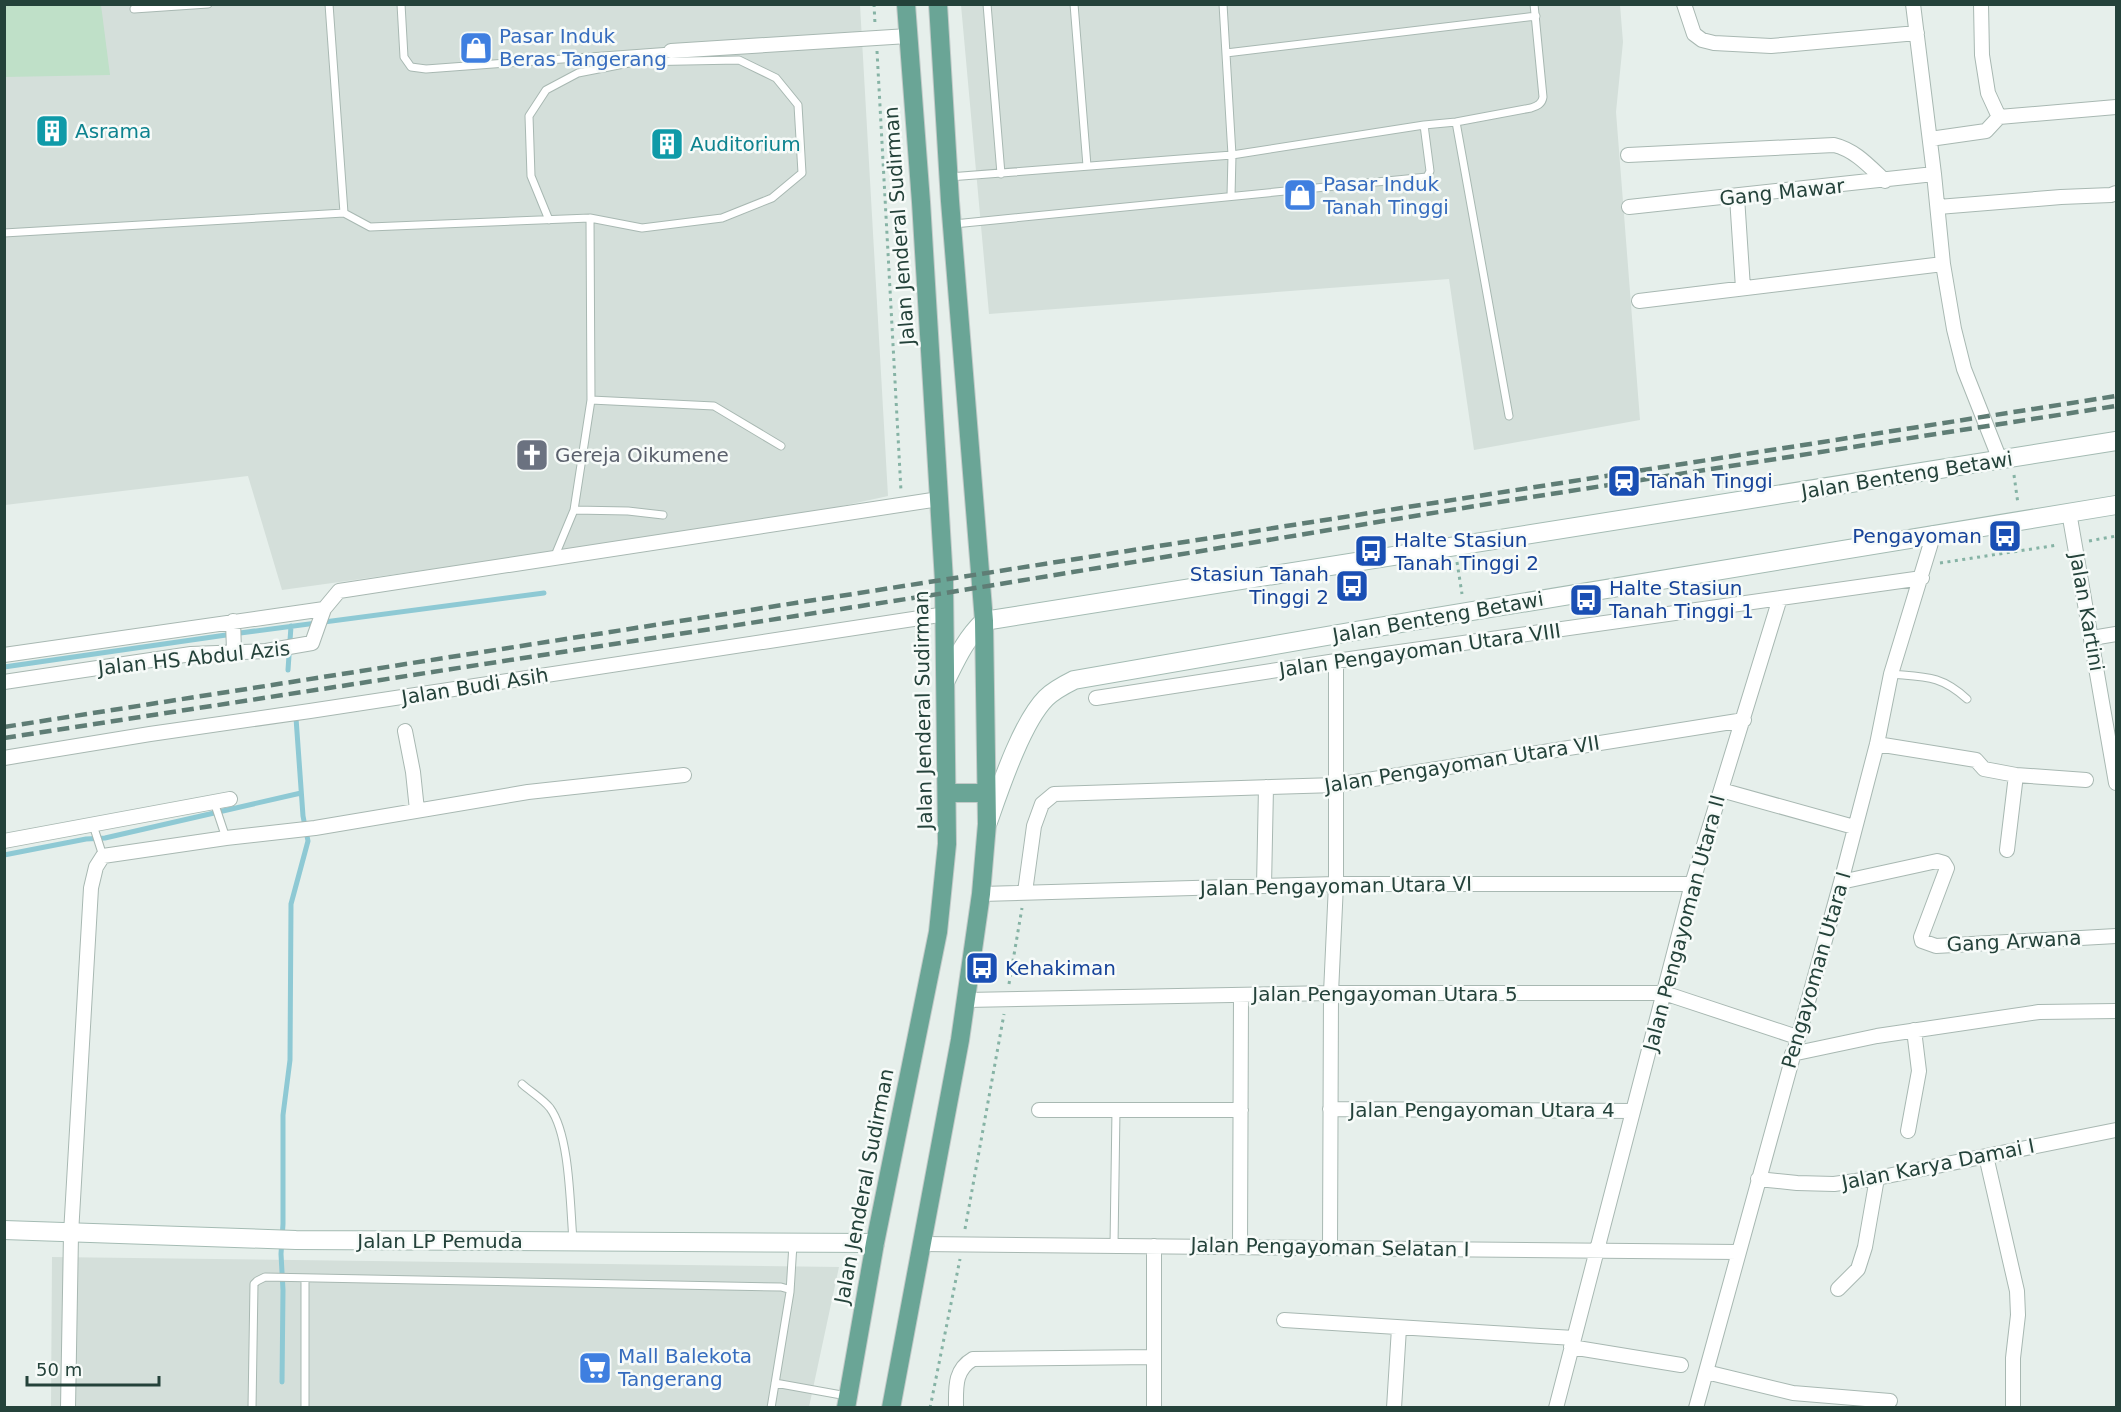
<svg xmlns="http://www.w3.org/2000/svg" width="2121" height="1412" viewBox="0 0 2121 1412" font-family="'DejaVu Sans',sans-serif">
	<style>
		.built { fill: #d4dfda }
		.green { fill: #bfe0c8 }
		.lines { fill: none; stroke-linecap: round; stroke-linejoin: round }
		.stream { stroke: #8ec9d4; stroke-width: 5 }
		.lane-casing { stroke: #a8b8b2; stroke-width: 9 }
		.street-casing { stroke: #a8b8b2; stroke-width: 16 }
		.secondary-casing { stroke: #a4bbb3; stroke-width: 20 }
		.primary-casing { stroke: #c2cac8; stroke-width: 20 }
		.path { stroke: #86b3a5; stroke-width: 3; stroke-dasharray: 3 4.5; stroke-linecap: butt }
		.lane { stroke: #fff; stroke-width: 7 }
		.street { stroke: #fff; stroke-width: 14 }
		.secondary { stroke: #fff; stroke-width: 18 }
		.primary { stroke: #6aa596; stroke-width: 18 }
		.rail { stroke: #5f7d75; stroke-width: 4.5; stroke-dasharray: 12 6; stroke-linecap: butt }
		.labels { text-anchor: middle; stroke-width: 5; stroke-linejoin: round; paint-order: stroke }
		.shop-label { font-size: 20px; fill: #366cbe; stroke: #f7fbf9; text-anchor: start }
		.culture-label { font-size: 20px; fill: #0d838f; stroke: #f7fbf9; text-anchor: start }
		.street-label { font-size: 20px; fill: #24423a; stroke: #f7fbf9 }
		.worship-label { font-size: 20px; fill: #5b616d; stroke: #f7fbf9; text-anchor: start }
		.transit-label { font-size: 20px; fill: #164399; stroke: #f7fbf9; text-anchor: start }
	</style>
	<rect width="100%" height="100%" fill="#e6efeb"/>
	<path class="built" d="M4,5H860L888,496L769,522L282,590L248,476L5,505Z
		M961,5H1620L1623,42L1616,112L1640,420L1474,450L1449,279L989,314Z
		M52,1257L839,1267L809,1407L51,1408Z"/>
	<path class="green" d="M4,5H101L110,75L5,77Z"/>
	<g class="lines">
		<path class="stream" d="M4,667L240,633L544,593
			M288,670L291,626
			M4,855L86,839L105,838L301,793
			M282,1382L283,1290L281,1254L283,1224V1115L290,1060L291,904L308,841L303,816L296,718"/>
		<defs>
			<path id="lane" d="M329,4L344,213
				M401,4L404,57L411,67L426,69L671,51
				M987,4L1001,174
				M1074,4L1087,166
				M1223,4L1232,155L1231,196
				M134,9L208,4
				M1226,53L1536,16
				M1456,122L1509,416
				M949,177L1232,155L1424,125L1456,122L1531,108C1537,106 1542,104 1543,97L1534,4
				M549,220L531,176L529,116L546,90L578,73L634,62L739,60L776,78L798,105L802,173L772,198L722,218L642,228L590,218L591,400
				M954,224L1427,177L1430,171L1424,125
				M4,233L344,213L370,227L590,218
				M574,510L628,511L663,515
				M554,558L574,510L591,400L714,406L781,446
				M1891,674C1925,677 1941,675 1967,699
				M214,802L226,838
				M93,825L103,856
				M522,1084C531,1092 543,1099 550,1108C570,1135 570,1206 573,1240
				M1114,1245L1116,1110
				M775,1383L847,1396
				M252,1408L254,1284L257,1281L265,1277L781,1287L788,1289
				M305,1408V1279
				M771,1408L790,1292L793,1244"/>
			<path id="street" d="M1684,4L1694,34L1702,40L1714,43L1771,46L1917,33
				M1913,4L1934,174L1943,264L1954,329L1964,369L2000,460
				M1981,4L1982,55L1988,93L1999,117
				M671,51L908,36
				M1930,139L1986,131L1999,117L2116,107
				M1628,155L1834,145C1855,150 1869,166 1885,181
				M1737,197L1743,288
				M1629,207L1934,174
				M1938,207L2061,197L2111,195L2116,193
				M1639,301L1943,264
				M2069,512L2116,783
				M233,621L234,651
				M2092,638L2116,634
				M4,655L324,609
				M4,682L191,654L266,651L312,643L324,609L339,591L939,499
				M1096,698L1336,661L1922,578
				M405,731L413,772L417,810
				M1877,744L1976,760L1984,769L2016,775L2086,780
				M4,758L150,734L310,711L946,614
				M1721,790L1854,827
				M4,841L230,799
				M2007,850L2016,775
				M1841,882L1937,861L1944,863L1947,868L1921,937L1922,941L1936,946L2116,936
				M1264,886L1266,787
				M1025,892L1034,826L1042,804L1054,794L1336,785L1744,720
				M981,894L1336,884H1692
				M966,1000L1331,993H1664L1797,1037
				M1792,1054L1877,1036L2039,1012L2116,1011
				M1330,1109L1633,1111
				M1039,1110H1241
				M1908,1131L1919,1071L1914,1030
				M1986,1156L2017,1291L2018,1315L2013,1358V1408
				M1758,1179L1797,1183L1834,1184L1877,1178L2116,1130
				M921,1244L1738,1252
				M1154,1246V1408
				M1240,1247L1241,995
				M1330,1248L1331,993L1336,884V661
				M1838,1289L1858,1269L1865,1247L1877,1178
				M1284,1320L1574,1338
				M1571,1347L1681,1365
				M1706,1372L1793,1393L1890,1401
				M68,1408L71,1234L91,888L96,867L103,856L226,838L315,828L528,792L684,775
				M956,1408C956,1388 954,1370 973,1359L1154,1357
				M1394,1408L1399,1328
				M1556,1408L1692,884L1780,598
				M1696,1408L1841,882L1877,744L1891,674L1934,533"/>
			<path id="secondary" d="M946,680C957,658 966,638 984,621L2116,441
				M988,822C1000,788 1022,722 1046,698C1054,690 1064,685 1074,680L1436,617L2116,505
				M4,1230L296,1240L875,1243"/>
			<path id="primary" d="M947,793H986
				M846,1408L875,1243L938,932L947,844L944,581L921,202L906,4
				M891,1408L960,1040L981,894L987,824L984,621L950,201L938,4"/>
		</defs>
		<use href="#lane" class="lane-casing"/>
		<use href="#street" class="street-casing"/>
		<use href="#secondary" class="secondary-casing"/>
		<use href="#primary" class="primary-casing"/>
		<path class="path" d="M874,4L875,24
			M877,51L901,491
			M2014,475L2018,504
			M2089,541L2116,536
			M1457,562L1462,594
			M1940,563L2058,545
			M1009,984L1022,908
			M965,1229L1004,1014
			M930,1408L960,1259"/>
		<use href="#lane" class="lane"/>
		<use href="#street" class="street"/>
		<use href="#secondary" class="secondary"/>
		<use href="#primary" class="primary"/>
		<path class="rail" d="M4,727L2116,396
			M4,738L945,593L1506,501L2116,406"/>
	</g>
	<defs>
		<symbol id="shop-square" viewBox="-11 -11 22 22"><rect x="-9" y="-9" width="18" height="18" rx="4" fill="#3f7fe0" stroke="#f7fbf9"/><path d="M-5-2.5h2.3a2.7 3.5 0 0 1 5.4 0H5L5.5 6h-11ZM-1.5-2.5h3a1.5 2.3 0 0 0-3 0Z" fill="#fff"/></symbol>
		<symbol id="building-square" viewBox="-11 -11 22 22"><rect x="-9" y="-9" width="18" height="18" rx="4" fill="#0f9aa8" stroke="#f7fbf9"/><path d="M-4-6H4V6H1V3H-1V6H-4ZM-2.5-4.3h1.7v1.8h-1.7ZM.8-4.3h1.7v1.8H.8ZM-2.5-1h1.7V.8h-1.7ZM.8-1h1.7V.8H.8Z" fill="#fff"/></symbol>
		<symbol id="church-square" viewBox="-11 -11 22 22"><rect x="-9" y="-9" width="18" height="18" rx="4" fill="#6b7280" stroke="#f7fbf9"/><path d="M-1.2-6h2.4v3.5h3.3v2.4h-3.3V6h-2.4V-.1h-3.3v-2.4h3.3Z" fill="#fff"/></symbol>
		<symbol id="station-square" viewBox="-11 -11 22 22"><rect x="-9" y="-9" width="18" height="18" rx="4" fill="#1a4fb4" stroke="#f7fbf9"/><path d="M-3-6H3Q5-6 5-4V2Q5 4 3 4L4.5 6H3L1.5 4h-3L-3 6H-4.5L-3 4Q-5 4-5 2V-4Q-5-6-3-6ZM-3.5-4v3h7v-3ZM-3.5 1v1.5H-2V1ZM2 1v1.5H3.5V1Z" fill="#fff"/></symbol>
		<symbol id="bus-square" viewBox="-11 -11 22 22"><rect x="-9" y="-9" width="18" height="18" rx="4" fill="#1a4fb4" stroke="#f7fbf9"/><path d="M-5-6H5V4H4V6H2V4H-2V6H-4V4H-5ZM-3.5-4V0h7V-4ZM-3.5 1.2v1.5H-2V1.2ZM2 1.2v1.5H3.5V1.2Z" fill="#fff"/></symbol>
		<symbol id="supermarket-square" viewBox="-11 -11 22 22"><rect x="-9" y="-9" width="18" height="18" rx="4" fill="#3f7fe0" stroke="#f7fbf9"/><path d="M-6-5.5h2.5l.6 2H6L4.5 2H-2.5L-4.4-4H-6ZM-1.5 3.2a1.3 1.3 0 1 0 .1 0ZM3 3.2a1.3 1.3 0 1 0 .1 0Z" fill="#fff"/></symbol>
	</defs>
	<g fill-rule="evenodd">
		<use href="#shop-square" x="457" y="29" width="38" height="38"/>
		<use href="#building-square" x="33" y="112" width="38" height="38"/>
		<use href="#building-square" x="648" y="125" width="38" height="38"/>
		<use href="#shop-square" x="1281" y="176" width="38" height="38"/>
		<use href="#church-square" x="513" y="436" width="38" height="38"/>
		<use href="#station-square" x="1605" y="462" width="38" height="38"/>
		<use href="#bus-square" x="1986" y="517" width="38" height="38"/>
		<use href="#bus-square" x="1352" y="532" width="38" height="38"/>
		<use href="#bus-square" x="1333" y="567" width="38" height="38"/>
		<use href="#bus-square" x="1567" y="581" width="38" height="38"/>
		<use href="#bus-square" x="963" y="949" width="38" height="38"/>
		<use href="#supermarket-square" x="576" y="1349" width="38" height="38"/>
	</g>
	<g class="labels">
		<g class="shop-label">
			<text x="499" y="43">Pasar Induk<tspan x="499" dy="23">Beras Tangerang</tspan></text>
			<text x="1323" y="191">Pasar Induk<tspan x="1323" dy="23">Tanah Tinggi</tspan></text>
			<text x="618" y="1363">Mall Balekota<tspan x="618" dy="23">Tangerang</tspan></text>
		</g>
		<g class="culture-label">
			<text x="75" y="138">Asrama</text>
			<text x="690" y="151">Auditorium</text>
		</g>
		<g class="street-label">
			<text transform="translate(1782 192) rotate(-6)" y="7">Gang Mawar</text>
			<text transform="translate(899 226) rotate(-94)" y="7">Jalan Jenderal Sudirman</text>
			<text transform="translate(1907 475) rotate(-9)" y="7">Jalan Benteng Betawi</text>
			<text transform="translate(2087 612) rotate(80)" y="7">Jalan Kartini</text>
			<text transform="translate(1438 617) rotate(-10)" y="7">Jalan Benteng Betawi</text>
			<text transform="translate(1420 650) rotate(-8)" y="7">Jalan Pengayoman Utara VIII</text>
			<text transform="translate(194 658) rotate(-6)" y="7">Jalan HS Abdul Azis</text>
			<text transform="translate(475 686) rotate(-9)" y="7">Jalan Budi Asih</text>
			<text transform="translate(923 710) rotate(-91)" y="7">Jalan Jenderal Sudirman</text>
			<text transform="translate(1462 764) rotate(-9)" y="7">Jalan Pengayoman Utara VII</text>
			<text transform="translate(1336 886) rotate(-1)" y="7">Jalan Pengayoman Utara VI</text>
			<text transform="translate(1684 923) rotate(-75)" y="7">Jalan Pengayoman Utara II</text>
			<text transform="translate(2014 941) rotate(-3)" y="7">Gang Arwana</text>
			<text transform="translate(1816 970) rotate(-74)" y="7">Pengayoman Utara I</text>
			<text x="1385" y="1001">Jalan Pengayoman Utara 5</text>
			<text x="1482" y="1117">Jalan Pengayoman Utara 4</text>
			<text transform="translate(1938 1164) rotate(-11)" y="7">Jalan Karya Damai I</text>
			<text transform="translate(864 1186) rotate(-79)" y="7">Jalan Jenderal Sudirman</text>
			<text x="440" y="1248">Jalan LP Pemuda</text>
			<text transform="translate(1330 1247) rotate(1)" y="7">Jalan Pengayoman Selatan I</text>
		</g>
		<g class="worship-label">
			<text x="555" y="462">Gereja Oikumene</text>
		</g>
		<g class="transit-label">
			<text x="1647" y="488">Tanah Tinggi</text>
			<text x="1982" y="543" text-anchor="end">Pengayoman</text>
			<text x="1394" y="547">Halte Stasiun<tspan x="1394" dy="23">Tanah Tinggi 2</tspan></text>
			<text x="1329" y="581" text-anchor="end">Stasiun Tanah<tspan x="1329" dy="23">Tinggi 2</tspan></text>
			<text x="1609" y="595">Halte Stasiun<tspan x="1609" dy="23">Tanah Tinggi 1</tspan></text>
			<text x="1005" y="975">Kehakiman</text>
		</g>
	</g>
	<rect width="2121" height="1412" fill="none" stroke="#24423a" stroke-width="12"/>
	<path d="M27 1376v9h132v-9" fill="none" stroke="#24423a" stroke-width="3"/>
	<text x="36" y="1376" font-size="18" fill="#24423a" stroke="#f7fbf9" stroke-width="4.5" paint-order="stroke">50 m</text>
</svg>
